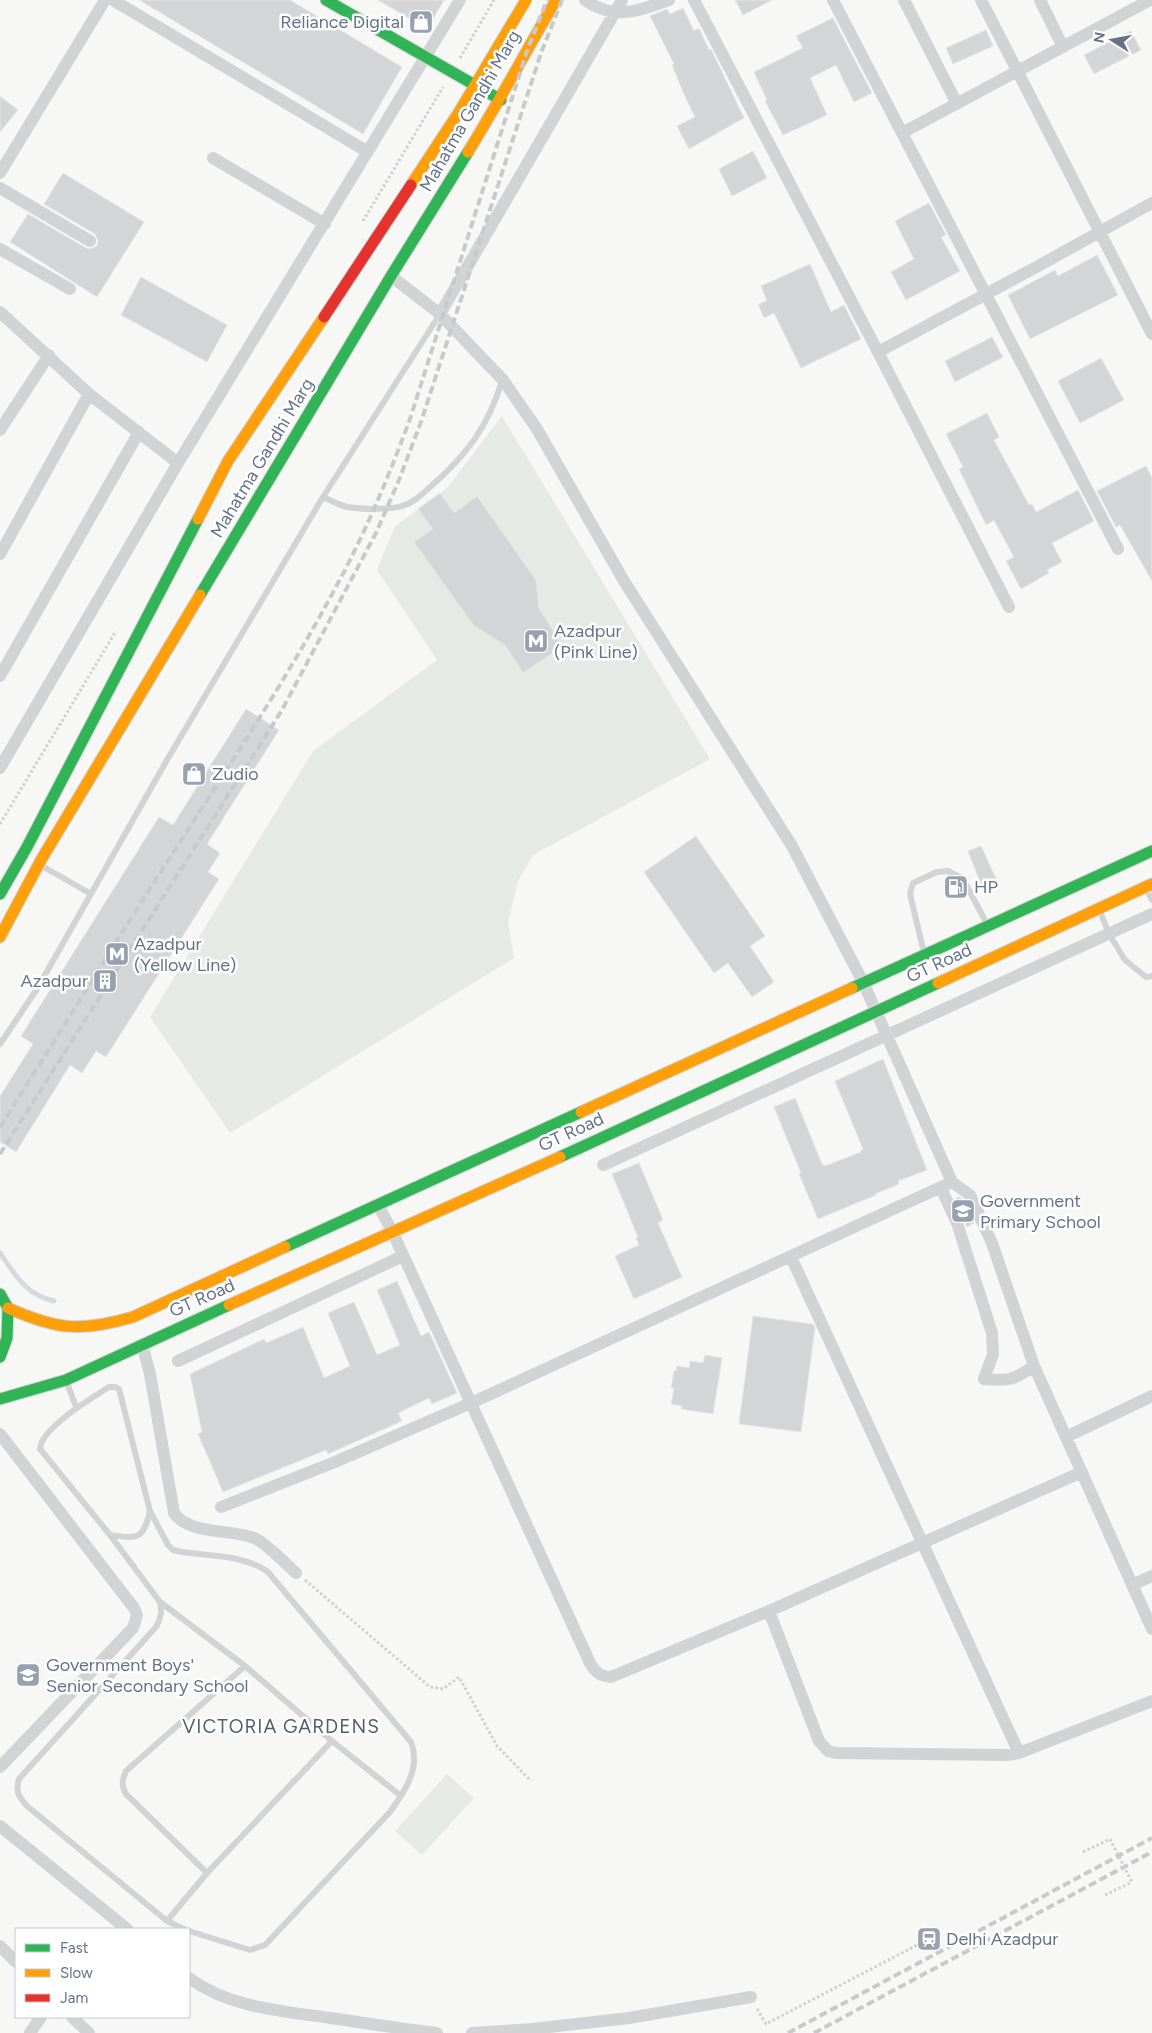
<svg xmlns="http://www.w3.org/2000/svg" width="1152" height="2033" viewBox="0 0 1152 2033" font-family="Figtree,sans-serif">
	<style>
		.green { fill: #e6eae4 }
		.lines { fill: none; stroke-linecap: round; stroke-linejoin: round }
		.stream { stroke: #d4dade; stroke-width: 5 }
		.building { fill: #d4d5d6; stroke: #e6e6e6 }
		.fast-casing { stroke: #d3d5d6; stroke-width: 13 }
		.slow-casing { stroke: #d3d5d6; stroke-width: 13 }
		.jam-casing { stroke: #d3d5d6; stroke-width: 13 }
		.path { stroke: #cfd0d1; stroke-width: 3; stroke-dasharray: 2.5 2.5; stroke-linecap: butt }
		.lane { stroke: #d2d3d4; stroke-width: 6 }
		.street { stroke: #d2d3d4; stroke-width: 12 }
		.fast { stroke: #30b455; stroke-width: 11 }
		.slow { stroke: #ff9f0a; stroke-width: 11 }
		.jam { stroke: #e5322d; stroke-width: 11 }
		.rail { stroke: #c8c9ca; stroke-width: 4; stroke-dasharray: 8 4; stroke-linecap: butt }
		.path-bridge { stroke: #cfd0d1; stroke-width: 3; stroke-dasharray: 2.5 2.5; stroke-linecap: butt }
		.labels { text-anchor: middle; stroke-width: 5; stroke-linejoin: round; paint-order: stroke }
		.poi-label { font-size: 18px; fill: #647389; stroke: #fff; text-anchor: start }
		.street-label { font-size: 18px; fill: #647389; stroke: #fff }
		.neighbourhood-label { font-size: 19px; letter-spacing: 1px; fill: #535e6d; stroke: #fff }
	</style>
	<rect width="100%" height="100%" fill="#f7f7f6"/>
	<path class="green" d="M502,416L710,759L533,855L518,881L508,922L514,958L230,1133L150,1017L313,751L437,660L377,570L395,526L447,488Z
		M447,1774L474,1798L422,1855L395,1831Z"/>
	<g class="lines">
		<path class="stream" d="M0,1253C16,1276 26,1295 54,1301"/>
	</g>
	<path class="building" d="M139,0H290L402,67L363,134Z
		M378,0H444L427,29Z
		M735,0H772L743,15Z
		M683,8L694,31L699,28L709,50L711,49L744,118L689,149L677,126L695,117L683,92L672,65L674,64L650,16L667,9L670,14Z
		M833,18L872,93L854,102L836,65L810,78L827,115L783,135L765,101L767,100L754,72L803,48L796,36Z
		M986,30L993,46L953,64L946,48Z
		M1131,31L1141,50L1094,74L1084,55Z
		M0,96L18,110L0,132Z
		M753,151L767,178L732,196L719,169Z
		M63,173L144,222L97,297L10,242L28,214L86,248L90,249L97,246L98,241L95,234L44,204Z
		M929,203L946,235L941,237L960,271L906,300L891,272L914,259L895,221Z
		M1097,255L1118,295L1030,339L1008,295L1055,270L1058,276Z
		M810,264L831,312L844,305L861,339L801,368L774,313L764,318L758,304L767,301L761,286Z
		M141,277L227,325L207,362L121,315Z
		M992,337L1003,357L955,382L945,361Z
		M1101,358L1124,400L1080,423L1058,381Z
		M987,413L999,437L994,440L1029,505L1032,504L1036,512L1078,490L1094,521L1052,543L1062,562L1047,570L1049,573L1021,589L1006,561L1014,557L994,520L986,525L959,469L963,467L946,434Z
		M1146,466L1152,478V581L1120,525L1116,527L1097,491Z
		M440,493L454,513L477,496L536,580L539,608L563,646L523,673L505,645L474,626L414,542L433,529L418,509Z
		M246,709L279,730L207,844L220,853L208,872L219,879L106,1057L96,1051L82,1073L70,1065L16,1152L0,1142V1096L33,1044L21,1036L159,817L173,825Z
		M696,836L765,936L750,946L774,982L752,997L728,963L714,973L644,872Z
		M981,846L999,885L984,892L968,851Z
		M883,1059L927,1170L898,1181L899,1184L875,1194L876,1195L818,1219L799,1174L801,1173L774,1107L795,1098L822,1164L825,1166L861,1152L860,1151L863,1149L835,1081Z
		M639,1163L663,1220L658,1223L682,1277L634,1299L615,1256L639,1245L636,1238L638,1237L612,1174Z
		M959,1197L964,1200L974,1223L967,1227L955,1199Z
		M397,1281L421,1336L429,1332L457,1393L432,1404L429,1398L398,1413L402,1421L328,1454L326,1450L223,1492L198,1434L202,1432L190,1374L264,1339L266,1343L303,1327L324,1378L350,1366L328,1313L354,1302L377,1355L400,1345L377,1290Z
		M753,1316L813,1324L815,1328L801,1432L739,1424Z
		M705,1355L722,1358L713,1414L681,1409L682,1406L671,1404L674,1388H671L674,1371H676L677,1366L689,1368L690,1361L703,1363Z"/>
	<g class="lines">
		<defs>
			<path id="fast" d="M326,0L501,100
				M200,595L391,276L468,152
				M0,894L27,847L198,519
				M852,988L1152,851
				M560,1157L938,983
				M285,1247L581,1112
				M0,1294L8,1308L7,1338L0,1357
				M0,1399L66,1380L229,1305"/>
			<path id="slow" d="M468,152C499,102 526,51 556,0
				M411,185L459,112L526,0
				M198,519L228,461L324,317
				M0,937L41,860L200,595
				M938,983L1152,884
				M581,1112L852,988
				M229,1305L560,1157
				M8,1308C57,1330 81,1332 133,1317L285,1247"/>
			<path id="jam" d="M324,317L411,185"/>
		</defs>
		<use href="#fast" class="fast-casing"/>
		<use href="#slow" class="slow-casing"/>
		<use href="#jam" class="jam-casing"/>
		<path class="path" d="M460,58L494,0
			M363,221L443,87
			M0,824L116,631
			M305,1580L430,1687L443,1689L459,1677L497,1746L531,1781
			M1083,1852L1110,1839
			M1105,1895L1132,1882
			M757,2009L766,2024L919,1944"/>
		<path class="lane" d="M323,497C330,500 337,504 344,506C357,510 393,510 405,505C415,502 422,494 430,487C466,456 488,427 502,381
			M42,866L91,894
			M1146,888L1152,900
			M1100,911L1109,934L1125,960L1146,977L1152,976
			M924,953L910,894L913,883L937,872L948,871L963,879L987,924
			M0,1044L37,989L167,760L323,497L440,314
			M67,1383L76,1407
			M110,1535C138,1539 143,1540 150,1511
			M160,1602L245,1666L332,1741L401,1796
			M207,1873L126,1794C121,1785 122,1780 126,1771L245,1666
			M167,1921L207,1873L332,1741
			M184,1929L167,1921L27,1806C19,1797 15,1792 19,1779L156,1627C161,1618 162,1612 160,1602L110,1535L40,1449C41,1428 92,1398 109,1387H115L119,1389L150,1511L168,1545L173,1550L182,1552C211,1556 244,1555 268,1572L411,1742C421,1768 405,1791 390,1812L265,1945L250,1950L189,1931"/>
		<path class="street" d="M113,0L368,152
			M585,0C615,21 637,11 669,0
			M694,0L878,352L1009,607
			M833,0L1118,549
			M904,0L957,104
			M981,0L1152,334
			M1040,0L1063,47
			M902,133L1150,0
			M213,158L325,224
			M0,173L105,0
			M0,188L90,241
			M0,249L70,289
			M391,276L440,314L503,380L537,429L624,581L792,846L863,982L952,1182L970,1195L992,1243L1034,1366L1152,1629
			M0,312L89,394L178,463
			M440,314L622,0
			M878,352L1040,265L1152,203
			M0,430L49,355
			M0,554L89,394
			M0,676L139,432
			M0,768L178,463L460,0
			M603,1165L1152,914
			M941,1188L957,1223L992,1333L993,1354L984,1379C1009,1381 1014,1380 1034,1366
			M378,1205L393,1233L590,1663C596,1673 600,1676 611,1677L769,1611L1082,1472
			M791,1257L1019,1753
			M142,1344L150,1374L174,1513C189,1535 232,1529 254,1538C264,1541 287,1565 296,1573
			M178,1361L403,1256
			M0,1434L134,1608L137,1615L133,1628L0,1767
			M1066,1437L1152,1396
			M221,1507L335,1462L471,1403L952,1182
			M1132,1585L1152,1576
			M769,1611L819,1741L828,1751L836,1753L1007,1755L1019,1753L1152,1701
			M0,1826L127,1929
			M0,1946L16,1962
			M189,1978C230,2008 282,2011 331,2018C366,2023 401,2029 437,2033
			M72,2017L89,2033
			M30,2033L41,2017
			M472,2033L532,2029L629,2018L751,1997"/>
		<use href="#fast" class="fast"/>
		<use href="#slow" class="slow"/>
		<use href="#jam" class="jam"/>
		<path class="rail" d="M0,1127C57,1038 112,947 169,859C227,769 287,679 337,585C366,531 389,476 410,419L527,51L547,0
			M0,1154L282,710L376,533L399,480L421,422L541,53L562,0
			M788,2033L1152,1838
			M814,2033L1152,1852"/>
		<path class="path-bridge" d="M1110,1839L1132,1882"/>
	</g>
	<defs>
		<symbol id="shop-square" viewBox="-11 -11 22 22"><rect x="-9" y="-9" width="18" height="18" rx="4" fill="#97a1af" stroke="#fff"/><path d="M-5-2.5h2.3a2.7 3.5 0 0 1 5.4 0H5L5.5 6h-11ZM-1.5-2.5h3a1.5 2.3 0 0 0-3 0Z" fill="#fff"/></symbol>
		<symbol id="metro-square" viewBox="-11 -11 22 22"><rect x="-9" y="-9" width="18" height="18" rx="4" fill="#97a1af" stroke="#fff"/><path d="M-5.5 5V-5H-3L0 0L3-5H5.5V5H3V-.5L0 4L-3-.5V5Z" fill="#fff"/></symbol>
		<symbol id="fuel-square" viewBox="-11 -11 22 22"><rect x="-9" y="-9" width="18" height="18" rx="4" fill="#97a1af" stroke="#fff"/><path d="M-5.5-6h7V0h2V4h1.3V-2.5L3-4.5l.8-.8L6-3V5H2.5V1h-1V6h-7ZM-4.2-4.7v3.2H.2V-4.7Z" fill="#fff"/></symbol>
		<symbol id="building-square" viewBox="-11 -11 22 22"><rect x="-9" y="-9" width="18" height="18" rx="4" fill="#97a1af" stroke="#fff"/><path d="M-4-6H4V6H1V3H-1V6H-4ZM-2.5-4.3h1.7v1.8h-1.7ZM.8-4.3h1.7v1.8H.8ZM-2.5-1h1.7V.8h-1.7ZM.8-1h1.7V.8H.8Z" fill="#fff"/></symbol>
		<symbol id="school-square" viewBox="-11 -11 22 22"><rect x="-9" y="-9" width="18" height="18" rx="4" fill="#97a1af" stroke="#fff"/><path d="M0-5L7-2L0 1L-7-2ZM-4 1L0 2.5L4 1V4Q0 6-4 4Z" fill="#fff"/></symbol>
		<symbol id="station-square" viewBox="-11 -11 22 22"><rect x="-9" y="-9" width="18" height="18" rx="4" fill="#97a1af" stroke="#fff"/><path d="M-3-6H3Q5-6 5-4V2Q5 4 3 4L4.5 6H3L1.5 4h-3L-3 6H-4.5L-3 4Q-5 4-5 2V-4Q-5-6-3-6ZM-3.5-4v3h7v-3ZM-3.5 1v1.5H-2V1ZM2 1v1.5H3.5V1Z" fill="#fff"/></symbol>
	</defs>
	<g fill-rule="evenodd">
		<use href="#shop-square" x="407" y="8" width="28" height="28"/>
		<use href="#metro-square" x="522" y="627" width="28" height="28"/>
		<use href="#shop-square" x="180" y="760" width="28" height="28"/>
		<use href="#fuel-square" x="942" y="873" width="28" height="28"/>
		<use href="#metro-square" x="103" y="940" width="28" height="28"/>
		<use href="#building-square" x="91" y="967" width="28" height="28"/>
		<use href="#school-square" x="949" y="1197" width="28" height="28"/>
		<use href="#school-square" x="14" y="1661" width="28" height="28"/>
		<use href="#station-square" x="915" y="1925" width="28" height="28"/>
	</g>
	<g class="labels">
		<g class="poi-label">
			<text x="404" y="28" text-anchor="end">Reliance Digital</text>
			<text x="554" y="637">Azadpur<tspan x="554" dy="21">(Pink Line)</tspan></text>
			<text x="212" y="780">Zudio</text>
			<text x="974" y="893">HP</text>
			<text x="134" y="950">Azadpur<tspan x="134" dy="21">(Yellow Line)</tspan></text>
			<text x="88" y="987" text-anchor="end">Azadpur</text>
			<text x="980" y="1207">Government<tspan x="980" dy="21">Primary School</tspan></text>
			<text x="46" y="1671">Government Boys'<tspan x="46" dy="21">Senior Secondary School</tspan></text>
			<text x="946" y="1945">Delhi Azadpur</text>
		</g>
		<g class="street-label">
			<text transform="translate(470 111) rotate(-60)" y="6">Mahatma Gandhi Marg</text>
			<text transform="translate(262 458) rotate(-59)" y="6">Mahatma Gandhi Marg</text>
			<text transform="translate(939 963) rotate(-25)" y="6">GT Road</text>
			<text transform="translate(571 1132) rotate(-25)" y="6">GT Road</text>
			<text transform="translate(202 1298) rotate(-24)" y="6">GT Road</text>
		</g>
		<g class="neighbourhood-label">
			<text x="281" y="1733">VICTORIA GARDENS</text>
		</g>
	</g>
	<rect x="15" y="1928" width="175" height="90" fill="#ffffff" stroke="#c1c7d0"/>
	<rect x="25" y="1944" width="25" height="8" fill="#30b455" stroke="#c1c7d0"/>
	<text x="60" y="1953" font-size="15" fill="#647389">Fast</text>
	<rect x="25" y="1969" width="25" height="8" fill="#ff9f0a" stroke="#c1c7d0"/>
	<text x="60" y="1978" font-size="15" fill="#647389">Slow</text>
	<rect x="25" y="1994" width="25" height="8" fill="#e5322d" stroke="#c1c7d0"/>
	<text x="60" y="2003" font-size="15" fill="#647389">Jam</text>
	<g transform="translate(1112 40) rotate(281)" stroke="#ffffff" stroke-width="4" paint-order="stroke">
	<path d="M0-4L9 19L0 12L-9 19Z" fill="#647389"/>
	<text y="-8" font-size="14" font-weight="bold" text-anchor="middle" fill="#647389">N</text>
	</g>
</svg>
